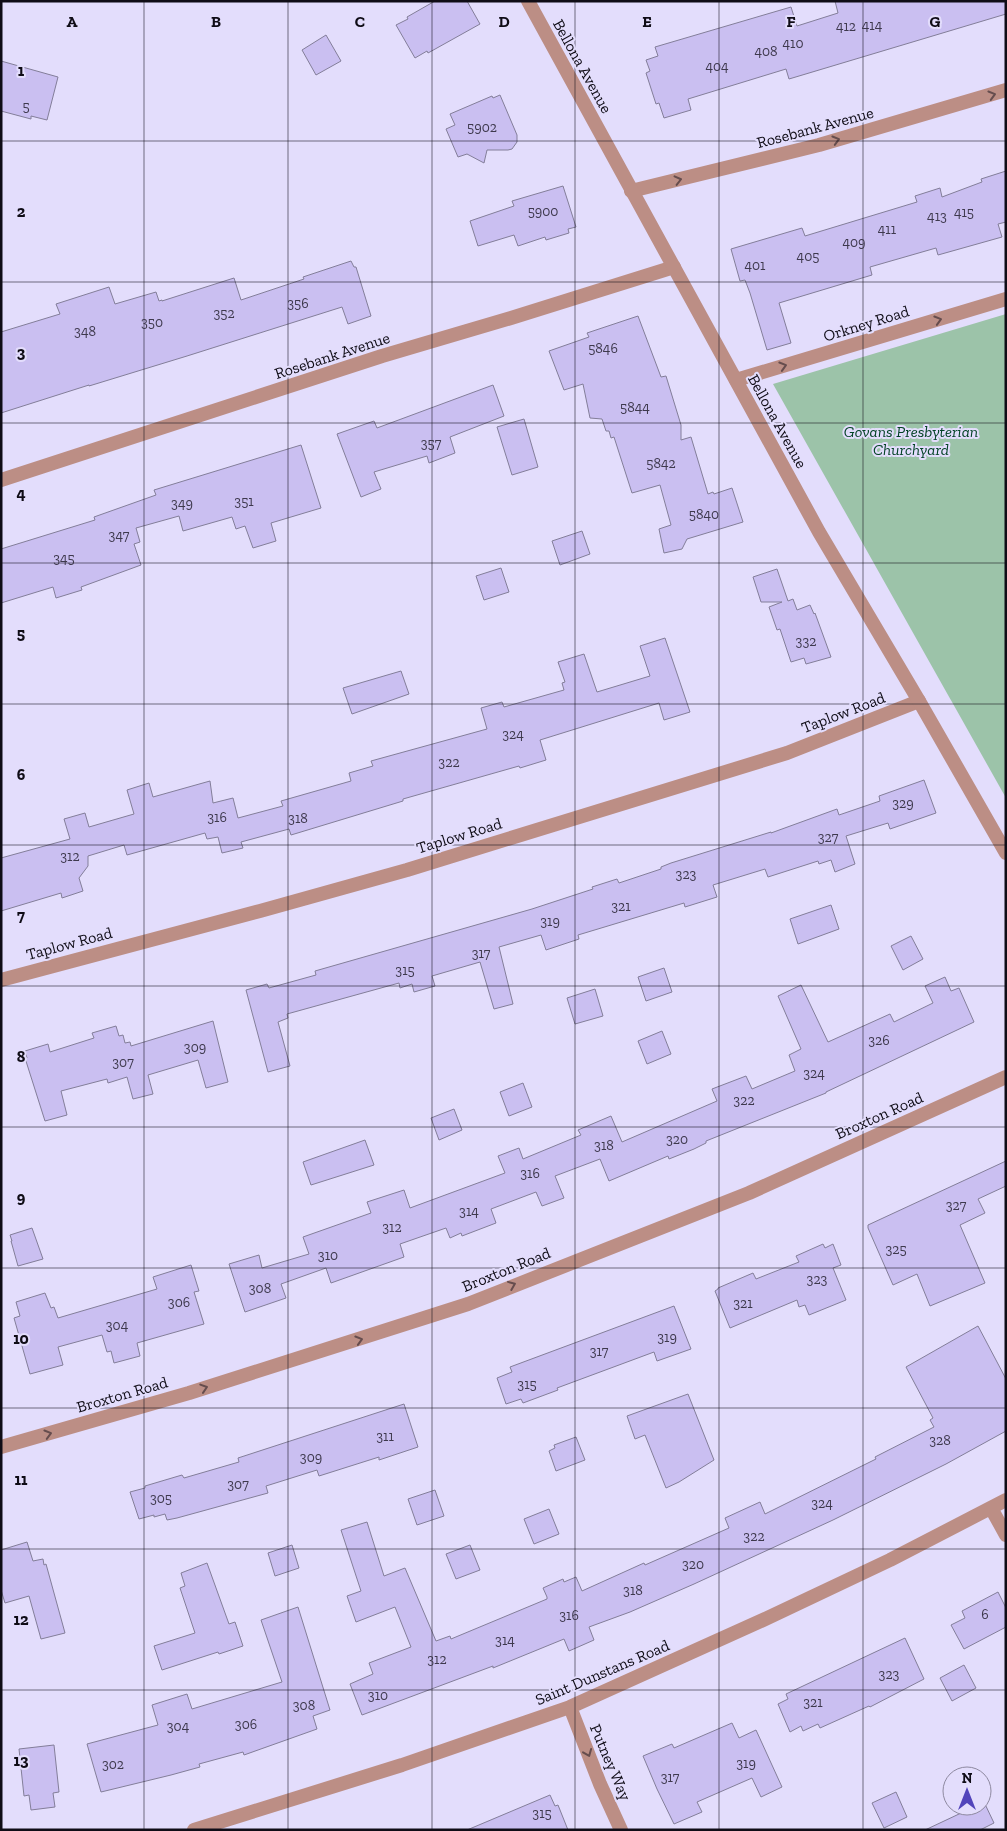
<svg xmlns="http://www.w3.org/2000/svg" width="1007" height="1831" viewBox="0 0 1007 1831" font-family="'Zilla Slab',serif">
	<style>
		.green { fill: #9cc3a9 }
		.building { fill: #cabff1; stroke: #837e99 }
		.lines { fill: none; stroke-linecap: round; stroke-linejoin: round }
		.minor { stroke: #bc8e85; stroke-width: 14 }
		.tertiary { stroke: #bc8e85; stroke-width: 14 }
		.oneway { stroke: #664d4e }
		.grid { fill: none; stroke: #0f0c16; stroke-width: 1; stroke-opacity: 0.55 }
		.labels { text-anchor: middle; stroke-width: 4; stroke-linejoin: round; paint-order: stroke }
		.number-label { font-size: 14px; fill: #3e394d }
		.street-label { font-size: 16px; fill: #0f0c16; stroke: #e3ddfc }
		.park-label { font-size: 16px; font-style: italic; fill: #024224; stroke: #e3ddfc }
		.grid-label { font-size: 16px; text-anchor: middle; font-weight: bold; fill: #0f0c16; stroke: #e3ddfc; stroke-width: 4; stroke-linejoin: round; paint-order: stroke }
	</style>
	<rect width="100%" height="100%" fill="#e3ddfc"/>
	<path class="green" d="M1006,314V798L773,384Z"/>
	<path class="building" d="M435,1H467L480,24L428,53L427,51L415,58L396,25L408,19L407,17Z
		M835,1H1006V14L789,79L786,69L688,99L691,110L664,118L659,103L656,104L646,73L650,71L646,60L658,56L655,47L791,7L797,26L838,13Z
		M326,35L341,61L316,75L302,50Z
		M1,61L58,77L47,120L31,116V119L1,111Z
		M500,95L517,135V142L512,149L508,150H487L484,163L467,154L458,157L446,129L455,125L450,114L492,96L493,98Z
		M1006,171V222L998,224L1002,237L938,255L936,248L870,267L872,275L779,303L791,343L767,350L750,293L745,280L740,281L731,249L802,228L805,236L917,202L915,196L940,188L942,197L982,182L981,179Z
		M563,186L576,227L568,229L569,233L546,240L545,237L518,246L514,235L478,246L470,221L514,206L512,201Z
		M351,261L354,267H356L371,316L348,324L342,307L187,356L89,386V385L1,413V332L60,314L56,304L109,287L115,304L156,292L159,301L162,300V301L234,278L241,300L304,279L303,277Z
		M638,316L661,377L666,376L681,425V440L691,437L708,494L713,492L714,494L732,488L743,522L687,539L682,549L664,553L659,529L671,525L660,485L632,493L614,437L611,438L609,431H606L602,419L590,418L583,384L564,390L549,351L589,337L587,333Z
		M493,385L504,416L450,437L455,453L429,463L427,456L374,472L381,489L361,497L337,434L374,421L377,428Z
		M524,419L538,467L512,475L497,427Z
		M301,445L321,508L271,523L276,541L253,548L245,526L236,529L232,517L183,531L179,516L136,528L140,542L134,544L141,565L81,587L82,590L56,598L53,587L1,603V549L95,520L94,517L156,495L154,490Z
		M582,531L590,554L560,565L552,541Z
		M501,568L509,592L484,600L476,576Z
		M777,569L788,601L793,599L797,610L810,605L814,614L815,613L831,657L806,664L804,658L791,662L780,629L777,630L769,607L782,602H761L753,577Z
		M665,638L690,712L664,720L659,703L540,740L546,760L520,768L519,766L403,799V801L291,835L289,829L241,842L243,848L222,853L218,837L207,839L205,833L127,855L124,845L88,856V866L79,878L83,891L62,898L61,893L1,911V858L70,839L64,819L85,813L89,827L134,814L127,790L149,783L153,797L210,781L213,803L233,798L238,818L283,806L281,801L351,781L349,773L373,766L371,761L487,729L481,708L502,702L504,707L564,690L562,683L565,682L558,662L584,654L597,692L650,676L640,646Z
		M401,671L409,694L352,714L343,688Z
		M924,780L936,813L890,829L888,823L846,836L855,864L835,872L831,860L819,864L818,861L768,877L765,869L713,885L717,897L685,907L684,903L578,935L579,939L546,950L541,935L499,947L513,1004L494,1009L480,962L432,976L435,986L414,992L412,984L400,988L399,983L287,1014L288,1018L278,1022L290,1066L268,1072L246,990L267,984L269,988L316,975L315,971L532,909L593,889L592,887L617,879L619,883L661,869V867L671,863L771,832V833L837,809L839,815L880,801L879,796Z
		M831,905L839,929L798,944L790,919Z
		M911,936L923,959L903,970L891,946Z
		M664,968L672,992L646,1001L638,977Z
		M945,977L951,991L959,988L974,1022L826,1092V1093L706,1141V1143L694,1149L669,1159L668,1156L609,1181L600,1159L555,1176L564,1198L542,1206L536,1192L491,1209L496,1223L462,1236L461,1233L450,1238L446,1228L400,1244L404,1257L331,1283L326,1268L281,1284L286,1298L245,1312L229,1264L259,1255L262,1268L309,1254L303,1237L371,1213L367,1202L404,1190L410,1208L505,1173L498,1156L519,1148L523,1159L581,1135L578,1130L611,1116L622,1142L717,1101L712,1089L746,1076L752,1089L795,1071L789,1055L801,1049L778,996L801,985L828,1042L890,1014L894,1022L933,1003L925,986Z
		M595,989L603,1016L575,1024L567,998Z
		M213,1021L228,1082L206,1088L198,1060L148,1075L153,1094L133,1099L127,1077L108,1083L107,1079L61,1091L67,1115L45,1121L25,1058H27L25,1051L48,1044L50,1052L94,1038L92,1033L116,1026L119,1036L123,1035L125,1043L130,1042L131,1046Z
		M662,1031L671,1054L647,1064L638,1041Z
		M523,1083L532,1107L509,1116L500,1092Z
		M454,1109L462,1130L439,1140L431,1118Z
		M365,1140L374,1165L311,1185L303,1162Z
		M1006,1161V1186L978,1199L985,1213L960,1225L985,1283L930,1306L917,1274L893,1285L868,1228V1225Z
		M32,1228L43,1259L18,1266L11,1241H12L10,1235Z
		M823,1244L825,1248L833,1244L841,1265L833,1268L846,1300L809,1315L805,1305L799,1307L797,1300L730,1328L715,1291L718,1289V1288L753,1273L756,1279L799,1262L796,1256Z
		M191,1265L199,1291L194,1292L204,1324L137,1343L140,1356L114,1363L111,1351L107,1352L102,1335L58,1347L63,1365L30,1374L14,1318L20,1316L16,1302L45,1293L51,1308L54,1307L58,1318L157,1289L153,1277Z
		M674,1306L691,1349L657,1361L654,1352L557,1388L558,1390L523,1403L521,1399L506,1404L497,1378L512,1372L510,1367Z
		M978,1326L1006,1379V1431L946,1464L833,1520L694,1584L630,1612L589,1627L594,1640L569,1651L564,1639L493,1668V1666L362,1715L350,1684L373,1674L369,1663L411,1647L395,1607L356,1622L347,1596L361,1591L341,1530L367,1522L384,1576L405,1568L436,1641L450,1636L451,1639L547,1599V1597L543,1588L563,1579L564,1582L576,1577L582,1591L644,1563L645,1565L729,1528L725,1518L760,1502L765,1514L876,1459L875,1457L934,1427L930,1420L933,1418L906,1367Z
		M688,1394L714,1460L679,1482L666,1488L645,1435L635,1439L627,1416Z
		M404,1404L418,1447L379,1460V1457L319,1476L317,1470L266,1486L268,1493L177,1518L167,1520L165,1514L154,1517V1515L139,1519L130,1492L145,1488V1486L182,1475L184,1478L239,1462L238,1458Z
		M576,1437L585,1460L556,1471L549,1451L555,1448L554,1445Z
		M435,1490L444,1516L417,1525L408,1499Z
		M549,1509L559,1534L534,1544L524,1519Z
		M27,1542L33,1561L43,1559L44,1565L46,1564L65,1633L41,1639L29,1596L5,1603L1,1590V1550Z
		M292,1545L299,1568L275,1576L268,1553Z
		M470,1545L480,1570L456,1579L446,1554Z
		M207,1563L229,1624L235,1622L243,1646L219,1654L218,1652L162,1670L154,1646L195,1633L180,1588L185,1586L181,1573Z
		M998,1592L1006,1608V1627L964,1649L951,1625L965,1618L962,1611Z
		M298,1607L330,1710L313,1716L317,1729L244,1755L243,1752L199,1764L200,1767L171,1775L101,1792L87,1744L158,1725L152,1705L187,1694L192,1709L282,1682L261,1620Z
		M905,1638L924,1679L870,1707L869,1706L820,1728L818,1724L803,1731L801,1726L790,1732L778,1704L788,1699L786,1694Z
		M964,1665L976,1688L952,1701L940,1678Z
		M732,1723L739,1738L756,1730L782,1787L761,1797L752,1778L697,1802L702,1812L674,1824L657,1789L643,1756L672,1744L674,1748Z
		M54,1745L59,1792L53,1793L55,1807L31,1810L29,1795L24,1796L19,1749Z
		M896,1792L907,1817L884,1828L872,1803Z
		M550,1795L555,1806L558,1805L568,1830H467Z
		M984,1802L994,1823L980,1830H925L976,1806H982V1803Z"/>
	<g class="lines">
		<path class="minor" d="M631,191L819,145L1006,90
			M736,380L1006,299
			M1,480L382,356L511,318L674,267
			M1,980L260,911L407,870L787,753L919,701
			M1,1447L189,1393L468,1304L749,1193L1006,1077
			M991,1508L1006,1535
			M570,1707L600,1784L621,1830
			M194,1830L402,1765L570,1707L763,1620L890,1560L1006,1500"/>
		<path class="tertiary" d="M528,1L819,532L919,701L1006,853"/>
	</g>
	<defs><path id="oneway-chevron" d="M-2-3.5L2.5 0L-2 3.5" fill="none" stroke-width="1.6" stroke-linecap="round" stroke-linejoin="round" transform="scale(1.25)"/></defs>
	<g class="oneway">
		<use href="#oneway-chevron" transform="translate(992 95) rotate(-16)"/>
		<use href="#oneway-chevron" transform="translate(836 140) rotate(-16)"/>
		<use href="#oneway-chevron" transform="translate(678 180) rotate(-14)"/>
		<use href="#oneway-chevron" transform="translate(938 320) rotate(-17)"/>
		<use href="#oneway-chevron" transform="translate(783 366) rotate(-17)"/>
		<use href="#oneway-chevron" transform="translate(512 1285) rotate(-22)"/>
		<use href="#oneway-chevron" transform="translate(359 1340) rotate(-17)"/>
		<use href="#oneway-chevron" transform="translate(204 1388) rotate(-18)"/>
		<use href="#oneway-chevron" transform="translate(48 1434) rotate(-16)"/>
		<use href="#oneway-chevron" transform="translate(588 1753) rotate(68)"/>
	</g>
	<path class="grid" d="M144,1V1830M288,1V1830M432,1V1830M575,1V1830M719,1V1830M863,1V1830M1,141H1006M1,282H1006M1,423H1006M1,563H1006M1,704H1006M1,845H1006M1,986H1006M1,1127H1006M1,1268H1006M1,1408H1006M1,1549H1006M1,1690H1006"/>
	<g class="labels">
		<g class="number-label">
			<text x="872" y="30">414</text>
			<text x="846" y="31">412</text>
			<text x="793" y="48">410</text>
			<text x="766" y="56">408</text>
			<text x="717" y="71">404</text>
			<text x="26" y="111">5</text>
			<text x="482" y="132">5902</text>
			<text x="543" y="216">5900</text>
			<text x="964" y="217">415</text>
			<text x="937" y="221">413</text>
			<text x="887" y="234">411</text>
			<text x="854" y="247">409</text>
			<text x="808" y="261">405</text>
			<text x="755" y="270">401</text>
			<text x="298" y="308">356</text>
			<text x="224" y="318">352</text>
			<text x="152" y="327">350</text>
			<text x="85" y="336">348</text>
			<text x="603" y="353">5846</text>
			<text x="635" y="412">5844</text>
			<text x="431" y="448">357</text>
			<text x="661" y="468">5842</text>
			<text x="244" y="506">351</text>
			<text x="182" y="508">349</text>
			<text x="704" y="519">5840</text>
			<text x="119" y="540">347</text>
			<text x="64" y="563">345</text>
			<text x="806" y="646">332</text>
			<text x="513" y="739">324</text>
			<text x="449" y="767">322</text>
			<text x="903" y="808">329</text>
			<text x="217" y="822">316</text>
			<text x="298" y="823">318</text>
			<text x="828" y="842">327</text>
			<text x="70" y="861">312</text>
			<text x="686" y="879">323</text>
			<text x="621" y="911">321</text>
			<text x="550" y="926">319</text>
			<text x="481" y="958">317</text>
			<text x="405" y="975">315</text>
			<text x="879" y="1045">326</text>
			<text x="195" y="1052">309</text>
			<text x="123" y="1067">307</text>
			<text x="814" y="1078">324</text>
			<text x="744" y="1105">322</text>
			<text x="677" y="1144">320</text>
			<text x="604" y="1150">318</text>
			<text x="530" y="1178">316</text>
			<text x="956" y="1210">327</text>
			<text x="469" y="1216">314</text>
			<text x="392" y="1232">312</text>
			<text x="896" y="1254">325</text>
			<text x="328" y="1260">310</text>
			<text x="817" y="1284">323</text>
			<text x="260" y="1293">308</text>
			<text x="179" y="1307">306</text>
			<text x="743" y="1308">321</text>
			<text x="117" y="1330">304</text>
			<text x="667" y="1342">319</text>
			<text x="599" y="1356">317</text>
			<text x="527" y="1389">315</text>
			<text x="385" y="1441">311</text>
			<text x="940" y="1445">328</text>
			<text x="311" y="1462">309</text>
			<text x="238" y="1489">307</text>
			<text x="161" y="1503">305</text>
			<text x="822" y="1508">324</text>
			<text x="754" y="1541">322</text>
			<text x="693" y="1569">320</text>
			<text x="633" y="1595">318</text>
			<text x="985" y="1619">6</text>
			<text x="569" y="1620">316</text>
			<text x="505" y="1645">314</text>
			<text x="437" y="1664">312</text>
			<text x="889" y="1679">323</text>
			<text x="378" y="1700">310</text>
			<text x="813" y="1707">321</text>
			<text x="304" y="1710">308</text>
			<text x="246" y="1729">306</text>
			<text x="178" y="1731">304</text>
			<text x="746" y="1768">319</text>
			<text x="113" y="1769">302</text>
			<text x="670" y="1782">317</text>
			<text x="542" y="1818">315</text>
		</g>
		<g class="street-label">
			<text transform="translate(583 66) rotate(61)" y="6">Bellona Avenue</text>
			<text transform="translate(815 127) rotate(-15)" y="6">Rosebank Avenue</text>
			<text transform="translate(866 323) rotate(-17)" y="6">Orkney Road</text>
			<text transform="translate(332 355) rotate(-18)" y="6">Rosebank Avenue</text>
			<text transform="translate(778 421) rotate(61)" y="6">Bellona Avenue</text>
			<text transform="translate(843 712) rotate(-21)" y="6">Taplow Road</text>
			<text transform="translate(459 835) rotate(-17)" y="6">Taplow Road</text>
			<text transform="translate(69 943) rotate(-15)" y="6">Taplow Road</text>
			<text transform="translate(879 1115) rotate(-24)" y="6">Broxton Road</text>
			<text transform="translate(506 1269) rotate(-22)" y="6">Broxton Road</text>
			<text transform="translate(122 1394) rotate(-16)" y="6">Broxton Road</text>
			<text transform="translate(602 1672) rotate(-23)" y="6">Saint Dunstans Road</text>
			<text transform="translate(611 1762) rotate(67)" y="6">Putney Way</text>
		</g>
		<g class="park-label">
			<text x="911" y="437">Govans Presbyterian<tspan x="911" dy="18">Churchyard</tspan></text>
		</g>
	</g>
	<g class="grid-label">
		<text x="72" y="27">A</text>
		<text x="216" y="27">B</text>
		<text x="360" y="27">C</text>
		<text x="504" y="27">D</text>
		<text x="647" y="27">E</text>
		<text x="791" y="27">F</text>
		<text x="935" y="27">G</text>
		<text x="21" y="76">1</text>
		<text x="21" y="217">2</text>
		<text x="21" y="358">3</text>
		<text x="21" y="499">4</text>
		<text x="21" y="639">5</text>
		<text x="21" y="780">6</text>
		<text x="21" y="921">7</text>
		<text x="21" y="1062">8</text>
		<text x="21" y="1203">9</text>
		<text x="21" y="1344">10</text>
		<text x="21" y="1485">11</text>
		<text x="21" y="1625">12</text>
		<text x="21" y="1766">13</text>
	</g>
	<rect width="1007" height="1831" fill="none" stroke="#0f0c16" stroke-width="5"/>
	<g transform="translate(967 1791)"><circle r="24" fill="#e3ddfc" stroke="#8e89a0"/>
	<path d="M0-4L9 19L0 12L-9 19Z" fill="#5244bb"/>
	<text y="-8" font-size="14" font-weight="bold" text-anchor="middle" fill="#0f0c16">N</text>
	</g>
</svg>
